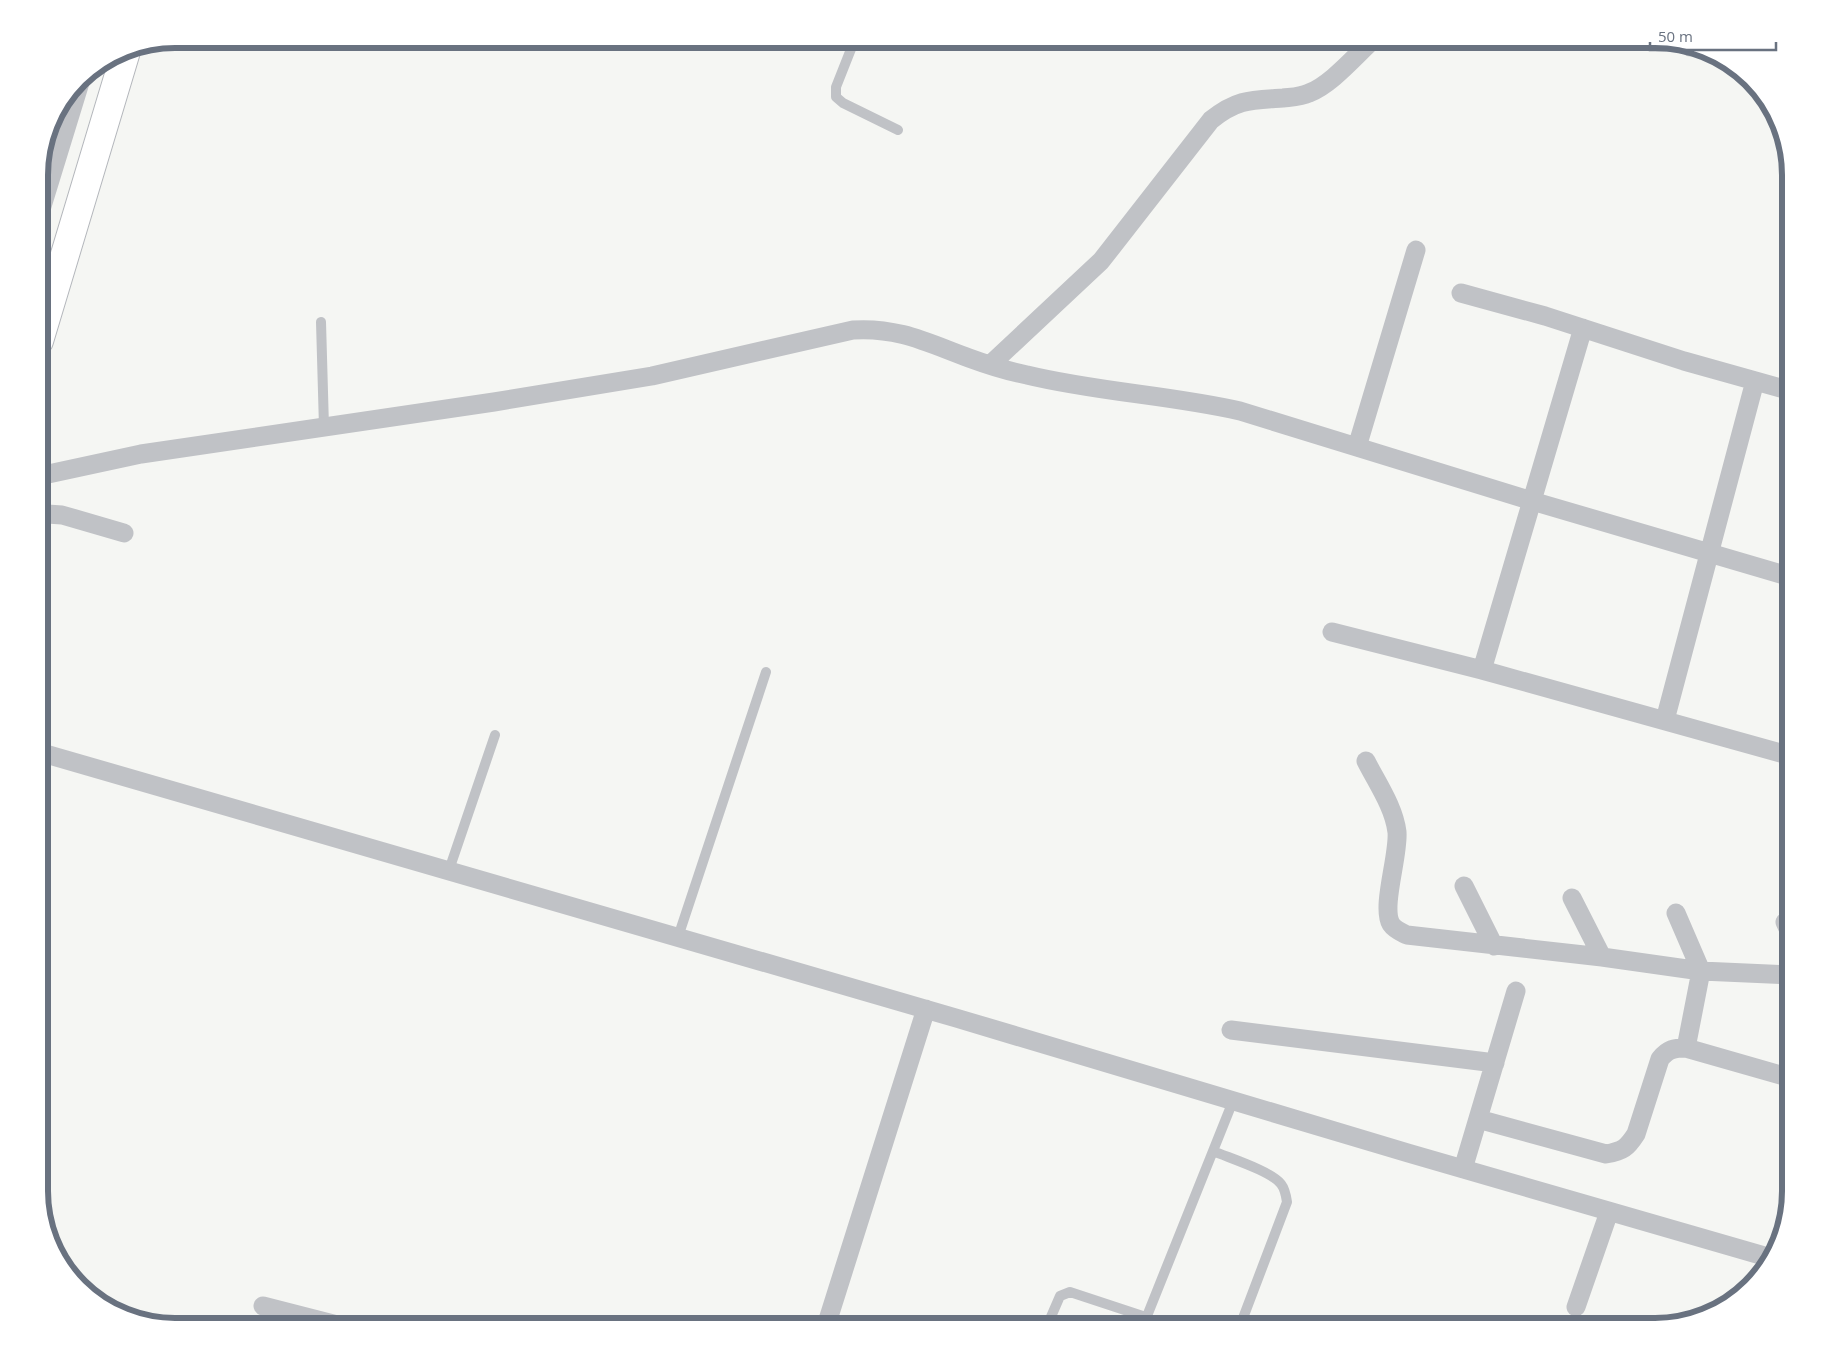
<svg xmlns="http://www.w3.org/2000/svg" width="1830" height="1365" viewBox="0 0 1830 1365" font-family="'Open Sans',sans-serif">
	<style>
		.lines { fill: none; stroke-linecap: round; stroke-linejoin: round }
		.secondary-casing { stroke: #b4b7bc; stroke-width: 30 }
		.lane { stroke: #c0c2c6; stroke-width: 10 }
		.street { stroke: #c0c2c6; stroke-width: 19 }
		.secondary { stroke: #fff; stroke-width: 28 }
		.rim { fill: none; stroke: #697280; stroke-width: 6 }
	</style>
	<rect width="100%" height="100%" fill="#f5f6f3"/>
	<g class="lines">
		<defs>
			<path id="secondary" d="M39,341L127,48"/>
		</defs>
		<use href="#secondary" class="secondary-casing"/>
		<path class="lane" d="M855,39L836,87V97L843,103L898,130
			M321,322L324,427
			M449,870L495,735
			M678,937L766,672
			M1213,1151C1229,1158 1271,1171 1281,1184C1285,1189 1286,1195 1287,1202L1240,1326
			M1047,1326L1060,1296L1070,1292L1173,1326
			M1143,1326L1233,1101"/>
		<path class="street" d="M1690,47V45
			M39,216L82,76
			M39,256L63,263
			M1461,293L1545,316L1684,361L1791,391
			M990,365L1101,261L1211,120C1237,99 1251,100 1283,98C1292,97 1301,97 1309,93C1331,85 1356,55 1374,39
			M1357,447L1416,250
			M39,476L141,454L494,402L652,376L853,330C898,327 928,343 969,358C988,365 1007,371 1027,375C1097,392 1170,395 1240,411L1532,501L1791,577
			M39,519L47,514L62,515L124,533
			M1332,632L1482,670L1791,756
			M1482,670L1583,328
			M1665,720L1755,381
			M39,752L956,1018L1408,1153L1771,1258
			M1366,761C1377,783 1394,807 1397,832C1399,855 1381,907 1391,924C1395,930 1401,932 1407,935L1602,957L1701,971L1791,975
			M1464,886L1494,946
			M1572,898L1602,957
			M1676,913L1701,971L1686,1048
			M1785,922L1791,935
			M1231,1030L1495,1063
			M1478,1119L1606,1154C1623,1151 1627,1148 1636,1134L1660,1059C1668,1049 1674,1048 1686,1048L1791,1078
			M1463,1169L1516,991
			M263,1306L341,1326
			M1576,1307L1609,1212
			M826,1326L926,1009"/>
		<use href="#secondary" class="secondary"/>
	</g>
	<path d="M0 0H1830V1365H0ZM175 48H1655A127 127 0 0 1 1782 175V1191A127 127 0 0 1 1655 1318H175A127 127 0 0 1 48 1191V175A127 127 0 0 1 175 48Z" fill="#fff" fill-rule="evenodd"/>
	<path class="rim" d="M175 48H1655A127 127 0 0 1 1782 175V1191A127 127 0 0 1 1655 1318H175A127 127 0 0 1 48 1191V175A127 127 0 0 1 175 48Z"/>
	<path d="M1650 42v8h126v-8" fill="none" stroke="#697280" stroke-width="2.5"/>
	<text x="1658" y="42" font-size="15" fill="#697280" stroke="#ffffff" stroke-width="4" paint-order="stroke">50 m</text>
</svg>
